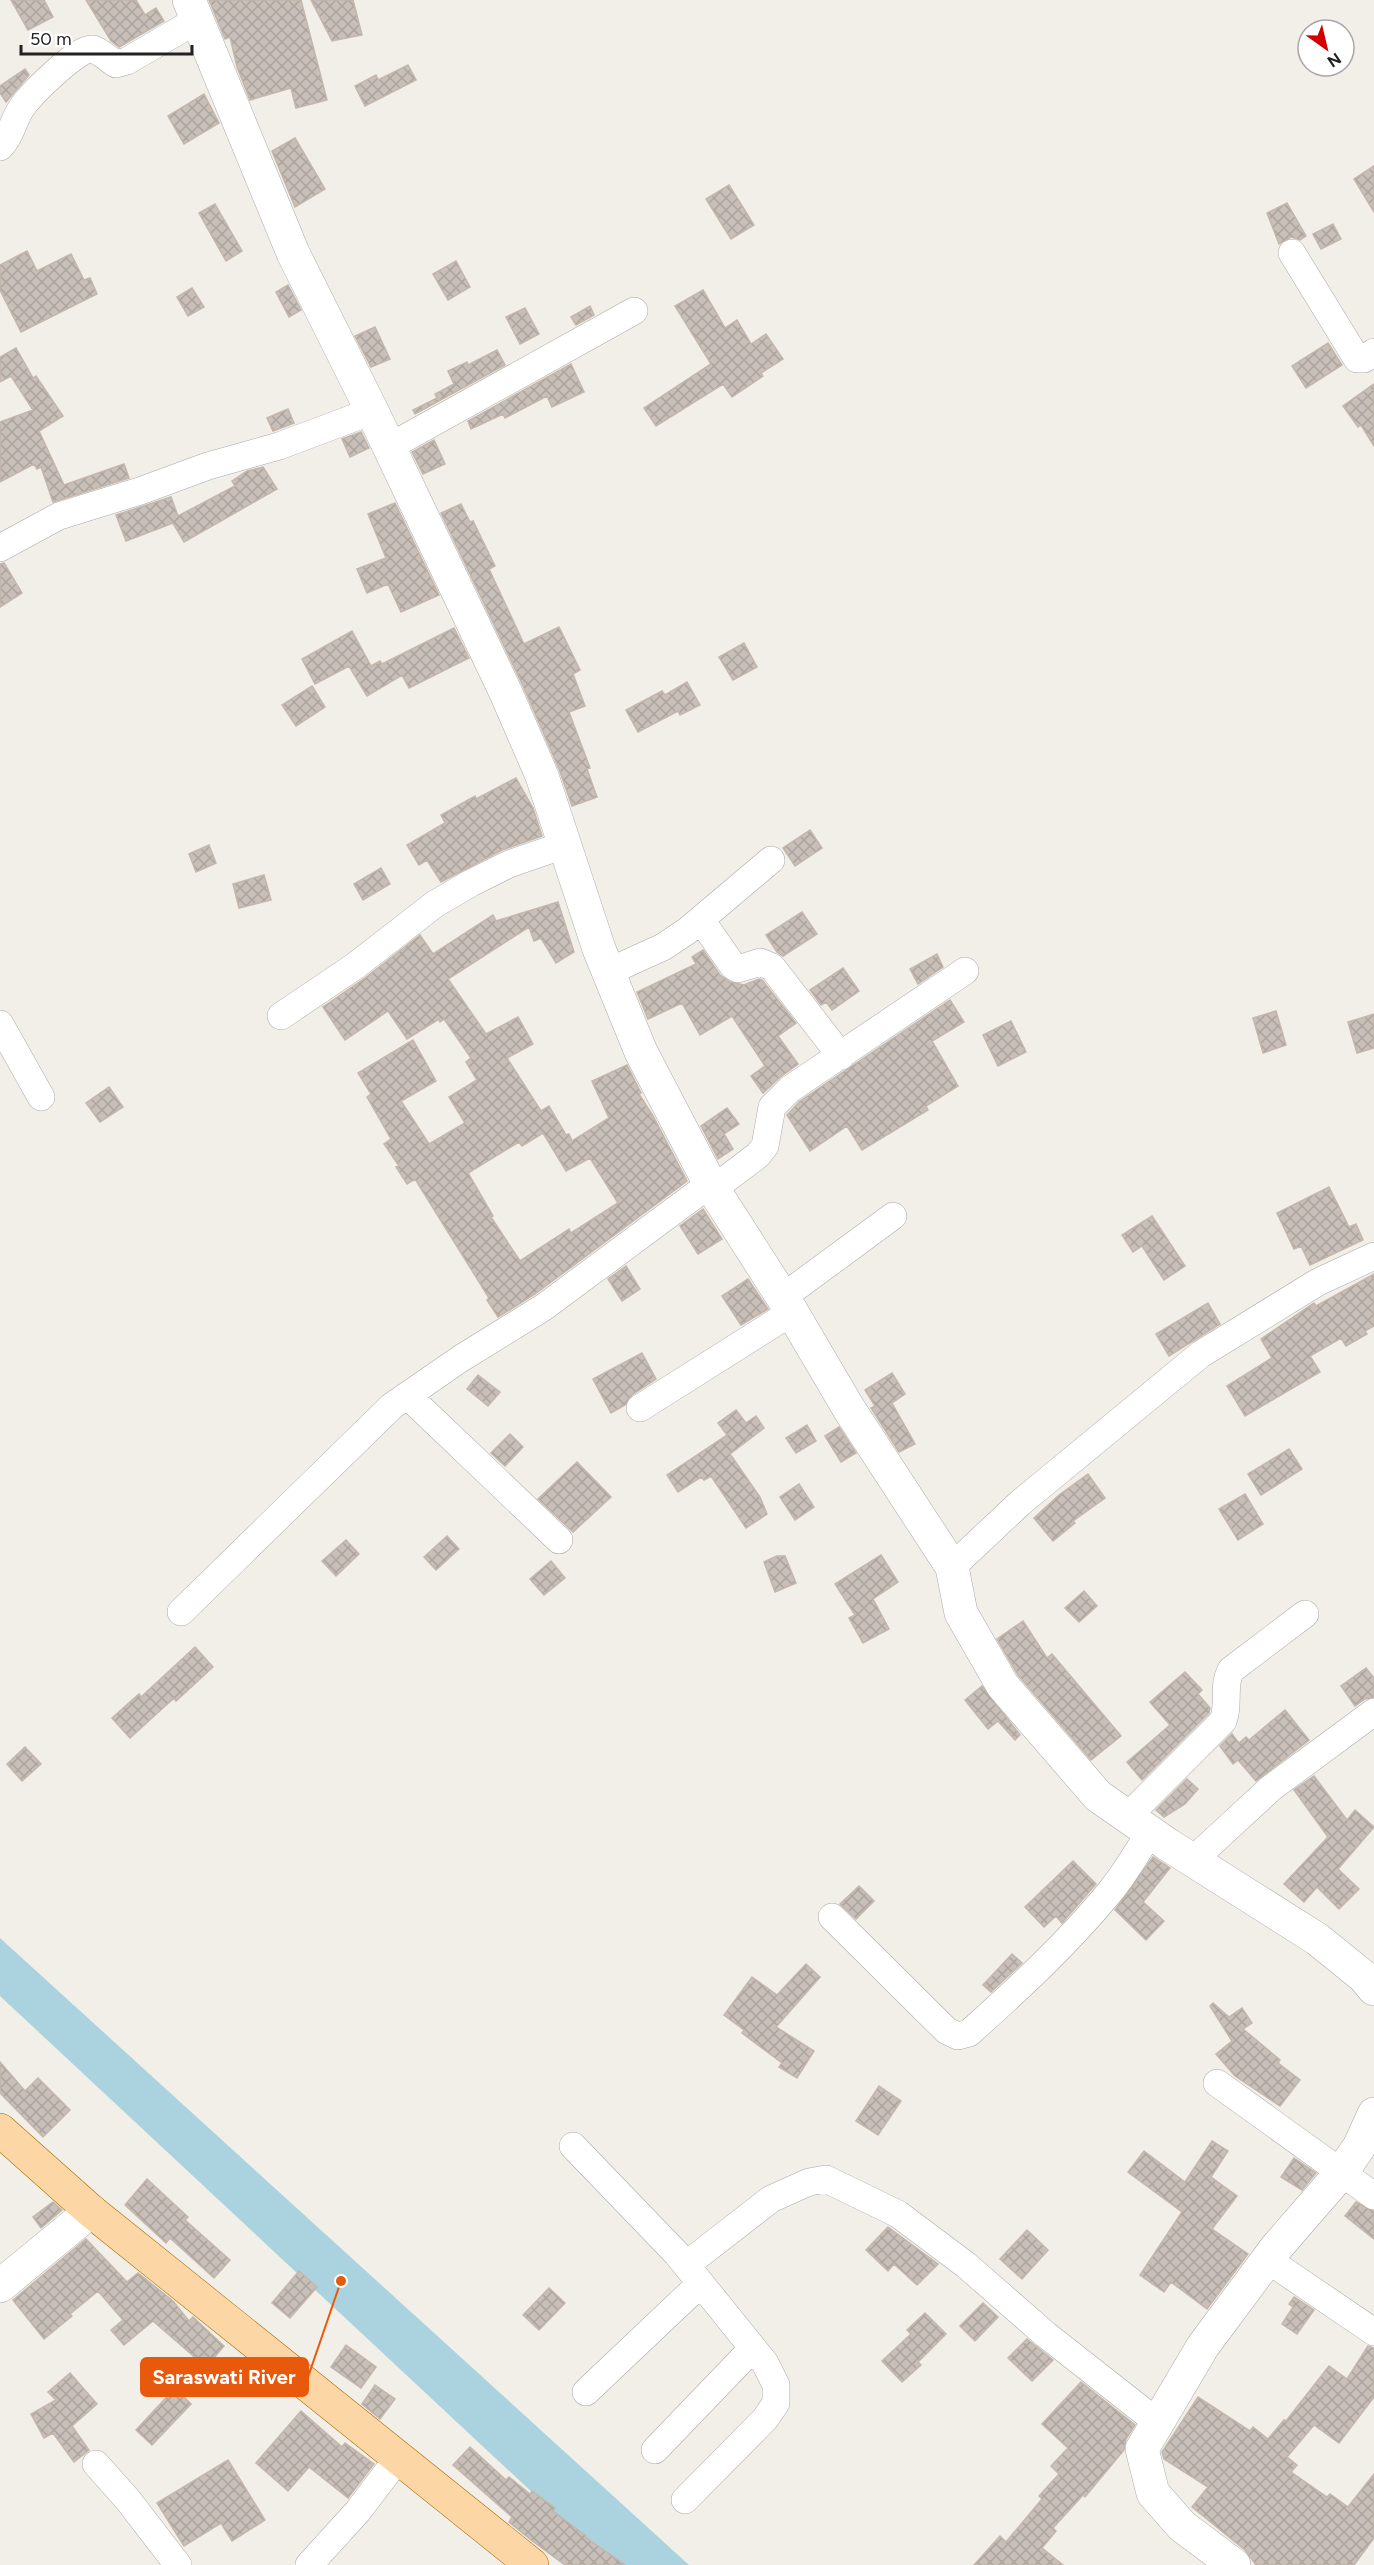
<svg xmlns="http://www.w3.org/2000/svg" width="1374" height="2565" viewBox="0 0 1374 2565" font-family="Figtree,sans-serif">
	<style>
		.water { fill: #aad3df }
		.building { fill: url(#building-cross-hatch); stroke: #c4b6ab; stroke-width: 1.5; fill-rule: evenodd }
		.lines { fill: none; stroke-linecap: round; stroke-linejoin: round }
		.minor-casing { stroke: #a9a9a9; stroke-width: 28 }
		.tertiary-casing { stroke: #a9a9a9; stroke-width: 34 }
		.primary-casing { stroke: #a06b00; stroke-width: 34 }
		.minor { stroke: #fff; stroke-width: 27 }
		.tertiary { stroke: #fff; stroke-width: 33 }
		.primary { stroke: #fcd6a4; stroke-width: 33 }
		.leader { fill: none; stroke: #e8590c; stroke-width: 2 }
		.callout-dot { fill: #e8590c; stroke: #fff; stroke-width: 2 }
		.callout { fill: #e8590c; stroke: #e8590c; stroke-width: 2 }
		.callout-label { font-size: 20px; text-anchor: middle; font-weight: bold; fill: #fff }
	</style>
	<defs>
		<pattern id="building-cross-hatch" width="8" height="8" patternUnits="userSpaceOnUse" patternTransform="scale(1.5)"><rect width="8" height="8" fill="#c7bfb8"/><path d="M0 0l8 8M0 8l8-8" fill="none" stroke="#aba49e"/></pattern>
	</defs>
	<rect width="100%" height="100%" fill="#f2efe9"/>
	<path class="water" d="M0,1938L689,2565H610L0,1996Z"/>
	<path class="building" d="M11,0H44L53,17L28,30Z
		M86,0H136L145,15L156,8L164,21L119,47L111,41Z
		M209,0H301L327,100L296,108L291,88L250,100L237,67L230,37L225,39Z
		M311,0H353L362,35L332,41Z
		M408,65L416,80L365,106L355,86L376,75L378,80Z
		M25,69L29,75L6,102L0,93V86Z
		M204,94L219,123L184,144L168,116Z
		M295,138L325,189L295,207L272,151Z
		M1374,166V212L1354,179Z
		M729,185L754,225L731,239L706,199Z
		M1287,203L1306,236L1300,240L1291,237L1279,244L1267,213Z
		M215,204L242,251L226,261L199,213Z
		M1333,224L1341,239L1321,249L1313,234Z
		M27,251L37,271L71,254L84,280L90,278L97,294L21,332L0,290V265Z
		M456,261L470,287L448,300L433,274Z
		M288,285L301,310L289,317L276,292Z
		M192,288L204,307L188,316L177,297Z
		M703,290L725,328L737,320L751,344L766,334L783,359L761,373L763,376L732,397L723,384L656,426L644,408L711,364L675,306Z
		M590,306L594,315L576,325L571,317Z
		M525,308L539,334L520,344L506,317Z
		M375,327L390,359L371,367L355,336Z
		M1328,343L1342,365L1306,388L1292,366Z
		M16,348L33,378L36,376L63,416L39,431L64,485L124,464L129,478L53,502L41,467L37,469L34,464L0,482V422L33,410L11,376L0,382V357Z
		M497,350L505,365L415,414L413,410L437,398L435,394L454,384L448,371L467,362L468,365Z
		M571,364L584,392L552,407L547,396L505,418L503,414L471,429L468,421Z
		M1374,384V446L1361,425L1358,427L1343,406Z
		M288,409L294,423L273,431L267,418Z
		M361,432L369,448L350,457L342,439Z
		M434,440L445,464L423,474L412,452Z
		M263,467L277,489L184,542L173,523L126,541L116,515L171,497L178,516L235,486L232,481L247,471Z
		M395,503L439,595L401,612L388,584L367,593L357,569L386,558L368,514Z
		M461,504L470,522L473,521L495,566L489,569L524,644L559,627L580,670L573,674L585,706L569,712L590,768L587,769L597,797L572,806L559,769L523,686L441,513Z
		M4,563L22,593L0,607V564Z
		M454,628L469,658L409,688L402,675L367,696L349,666L315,684L302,659L352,631L371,666L380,661L382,664Z
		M744,643L757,667L733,680L719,657Z
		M687,682L700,705L680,715L678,711L638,732L626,710L662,691L665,695Z
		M312,686L325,707L296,726L282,705Z
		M516,778L533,808L542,836L502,850L441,882L427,860L419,865L407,845L445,823L441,815L475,796L476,799Z
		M810,830L822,848L795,866L783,848Z
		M209,845L216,863L196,872L189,854Z
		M381,868L390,884L363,900L354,884Z
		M264,875L271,900L239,908L233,884Z
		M558,902L574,952L556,963L541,938L534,941L529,927L448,979L486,1034L518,1017L533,1044L507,1058L541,1111L549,1106L566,1135L569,1134L572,1141L609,1118L592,1081L627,1065L641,1093L639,1094L653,1116L687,1181L535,1294L498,1317L487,1300L489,1298L415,1179L407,1184L396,1167L399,1166L384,1144L391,1139L367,1097L371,1094L358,1073L413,1040L436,1081L401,1101L429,1144L465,1123L449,1097L477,1080L466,1062L471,1058L444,1019L440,1022L439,1019L407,1039L388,1011L345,1040L323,1007L365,978L420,935L433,954L493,915L496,921ZM543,1133L566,1171L590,1158L618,1203L571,1233L569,1229L520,1261L491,1217L493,1216L468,1173L519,1142L522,1146Z
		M802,912L817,934L783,956L777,952L766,935Z
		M703,950L720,975L730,982L744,985L759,979L762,980L796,1023L778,1036L798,1064L779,1078L763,1093L751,1076L765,1066L732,1016L700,1035L682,1003L648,1019L637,992L696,964L692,957Z
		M937,954L943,967L918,984L910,969Z
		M843,968L859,991L832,1010L826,1002L821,1005L810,990Z
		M950,1000L964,1022L932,1041L958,1086L926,1106L928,1110L862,1150L847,1126L810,1151L787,1115L800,1101Z
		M1276,1011L1286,1045L1263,1053L1253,1018Z
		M1374,1014V1048L1357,1053L1348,1022Z
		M1011,1021L1026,1052L998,1066L983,1035Z
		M109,1087L123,1107L100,1122L86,1103Z
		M727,1108L739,1124L724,1134L733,1149L718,1159L701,1126Z
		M1329,1187L1349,1227L1356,1224L1363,1240L1310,1265L1301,1246L1294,1249L1277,1213Z
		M703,1209L722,1239L698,1254L680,1226Z
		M1152,1216L1185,1266L1164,1280L1142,1246L1133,1252L1122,1235Z
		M626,1266L640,1289L622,1301L608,1279Z
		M1374,1274V1326L1365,1331L1367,1334L1346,1346L1341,1338L1310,1356L1320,1372L1245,1416L1227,1386L1272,1358L1261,1339L1314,1303L1316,1306Z
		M748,1279L768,1309L741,1325L722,1296Z
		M1208,1303L1220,1324L1169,1356L1156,1334Z
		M642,1353L656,1379L632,1395L625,1405L611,1413L593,1379Z
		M892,1373L905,1394L892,1403L915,1444L899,1452L871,1408L875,1406L865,1390Z
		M478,1375L500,1392L488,1406L467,1389Z
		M736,1410L746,1423L756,1416L764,1428L730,1454L760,1497L767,1514L746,1528L711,1476L704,1480L701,1477L678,1492L667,1475L727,1435L718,1423Z
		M807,1425L816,1441L796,1453L786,1438Z
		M839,1427L856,1453L841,1462L825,1436Z
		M510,1434L523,1447L505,1466L491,1453Z
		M1289,1449L1302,1469L1261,1495L1248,1474Z
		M577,1462L611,1497L573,1532L538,1499Z
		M1088,1474L1105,1498L1073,1521L1075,1523L1053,1541L1034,1518L1059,1495Z
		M799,1484L814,1507L795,1520L780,1497Z
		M1245,1494L1263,1524L1238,1540L1219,1509Z
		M447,1536L459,1549L436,1570L424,1557Z
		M346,1540L359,1554L336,1576L322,1561Z
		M881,1555L898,1582L873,1599L889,1629L863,1643L849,1618L855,1615L835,1584Z
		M777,1556H785L796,1583L775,1592L764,1562Z
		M551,1561L565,1578L544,1595L530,1579Z
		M1084,1591L1097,1606L1079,1622L1065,1608Z
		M1023,1621L1047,1658L1052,1654L1121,1736L1091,1760L1018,1675L997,1639Z
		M195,1647L213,1667L176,1701L174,1698L130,1738L112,1718L139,1694L141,1697Z
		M1366,1668L1374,1678V1697L1365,1699L1355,1706L1341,1686Z
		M1185,1672L1202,1690L1198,1694L1210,1708L1209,1713L1142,1780L1127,1762L1170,1725L1150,1702Z
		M982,1686L1020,1735L1015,1740L998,1721L988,1729L965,1700Z
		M1285,1710L1309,1740L1256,1781L1238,1760L1233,1764L1220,1746L1232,1734L1239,1743L1246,1737L1249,1740Z
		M25,1747L41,1764L22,1781L7,1764Z
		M1314,1776L1347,1820L1355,1810L1374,1827L1338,1869L1359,1889L1339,1909L1317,1887L1304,1902L1284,1884L1328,1837L1294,1790Z
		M1187,1779L1198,1789L1185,1804L1164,1817L1156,1810Z
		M1153,1857L1170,1868L1143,1902L1164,1921L1146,1940L1115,1910Z
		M1073,1861L1096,1884L1062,1923L1056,1916L1044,1927L1025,1907Z
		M859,1886L874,1901L856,1919L840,1904Z
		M1012,1954L1022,1963L991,1992L983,1985Z
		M806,1964L820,1977L776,2027L814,2051L797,2078L779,2067L782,2063L742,2033L744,2030L724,2015L752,1977L777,1995Z
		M1213,2003L1229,2017L1242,2008L1252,2023L1243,2029L1280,2060L1278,2063L1300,2080L1280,2106L1235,2076L1216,2054L1232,2041L1210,2006Z
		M0,2062L25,2091L38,2078L70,2110L43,2137L0,2093Z
		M879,2086L901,2101L878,2135L856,2121Z
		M1212,2141L1228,2151L1211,2177L1237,2196L1212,2229L1248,2254L1207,2309L1171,2282L1164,2292L1140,2275L1182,2212L1128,2172L1144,2151L1185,2182Z
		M1294,2158L1316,2173L1302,2190L1281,2177Z
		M147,2179L188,2217L185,2220L230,2260L214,2278L170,2238L166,2243L125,2205Z
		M53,2202L62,2210L41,2228L33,2217Z
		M1356,2202L1374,2211V2239L1345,2216Z
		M888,2227L938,2264L917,2285L894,2264L888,2271L866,2250Z
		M1027,2230L1048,2250L1022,2279L1000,2259Z
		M86,2239L127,2282L138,2273L173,2301L189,2321L193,2317L224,2346L206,2367L153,2321L124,2345L111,2330L123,2320L98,2291L70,2314L72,2316L44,2339L13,2300Z
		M299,2271L317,2287L290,2318L272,2303Z
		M549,2288L565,2303L539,2330L523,2315Z
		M1294,2297L1314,2310L1297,2334L1282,2324L1293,2307L1289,2304Z
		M983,2303L998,2317L975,2341L960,2326Z
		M925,2313L946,2334L918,2362L921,2365L902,2382L882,2361L911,2334L907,2330Z
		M1027,2339L1053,2360L1032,2381L1008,2358Z
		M346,2345L376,2367L361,2388L331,2367Z
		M1368,2346L1374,2348V2397L1339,2443L1314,2425L1287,2457L1297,2465L1291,2472L1327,2497L1330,2494L1348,2507L1374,2474V2538L1354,2565H1256L1245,2550L1192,2507L1208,2487L1164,2459L1162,2452L1198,2397L1250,2431L1253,2427L1268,2439L1284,2420L1286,2421L1329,2366L1347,2379Z
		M70,2373L97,2404L72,2426L89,2450L74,2462L53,2433L44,2438L31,2414L56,2400L48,2392Z
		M1081,2382L1135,2425L1126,2439L1124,2450L1085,2497L1083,2495L1053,2528L1056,2531L1042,2548L1063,2565H974L1000,2536L1006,2542L1042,2499L1039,2496L1059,2474L1051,2466L1068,2448L1042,2424Z
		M375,2385L395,2399L380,2419L362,2404Z
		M175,2388L191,2404L152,2445L136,2430Z
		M301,2411L342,2447L345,2443L374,2464L348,2498L309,2467L288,2491L256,2463Z
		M470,2447L506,2480L509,2477L530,2494L532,2491L555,2508L553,2511L586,2536L585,2537L625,2565H565L531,2540L509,2522L512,2517L453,2465Z
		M228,2460L265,2520L232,2541L221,2523L184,2546L157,2503Z"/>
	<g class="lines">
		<defs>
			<path id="minor" d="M0,147C13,134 13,117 25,103C34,92 79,46 93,49C100,51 109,60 116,64L127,61L197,20
				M1292,253L1357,359H1364L1374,352
				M389,447L634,311
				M0,548L59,516L140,491L208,466L279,446L372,411
				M701,920L733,966L738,969L760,962L772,967L841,1056
				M608,972L663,947L687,931L771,860
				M281,1016L355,966L435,904L471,883L509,864L564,845
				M0,1024L41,1097
				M713,1189L758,1155L765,1146L772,1107L790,1089L965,971
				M783,1297L893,1216
				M408,1396L559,1540
				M640,1408L792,1312
				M952,1567L1020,1503L1201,1354L1318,1282L1374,1256
				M181,1612L392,1406L460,1359L544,1307L710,1184
				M1127,1817L1223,1721C1230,1704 1222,1686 1231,1670L1305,1614
				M1193,1860L1271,1788L1374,1712
				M832,1917L947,2031L958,2036L969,2033C1018,1989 1067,1944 1109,1893C1124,1875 1137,1853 1150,1832
				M1217,2083L1374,2196
				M573,2146L677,2254L765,2363L776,2385V2403L765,2419L685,2500
				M1268,2260L1374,2332
				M686,2265L771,2199L809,2182L826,2179L898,2214L966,2265L1045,2334L1157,2422
				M586,2392L700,2284
				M655,2450L753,2348
				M96,2464L128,2500L178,2565
				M309,2565L358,2511L399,2457"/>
			<path id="tertiary" d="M189,0L293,253L372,411L506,693L542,776L599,949L641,1052L710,1184L792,1312L849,1409L952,1567L961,1613L1003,1686L1098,1796L1167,1844L1317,1939L1364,1977L1374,1989
				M0,2286L91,2211
				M1234,2565L1182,2526L1153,2493L1142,2449L1203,2346L1276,2248L1341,2173L1359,2147L1374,2114"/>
			<path id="primary" d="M0,2130L91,2211L532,2565"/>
		</defs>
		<use href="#minor" class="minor-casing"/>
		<use href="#tertiary" class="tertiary-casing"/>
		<use href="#primary" class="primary-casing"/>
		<use href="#minor" class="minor"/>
		<use href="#tertiary" class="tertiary"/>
		<use href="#primary" class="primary"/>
	</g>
	<path class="leader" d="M341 2281L308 2377"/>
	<circle class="callout-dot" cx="341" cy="2281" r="6"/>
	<rect class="callout" x="141" y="2358" width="167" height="38" rx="6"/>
	<g class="callout-label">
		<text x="224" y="2384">Saraswati River</text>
	</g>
	<g transform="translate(1326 48) rotate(146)"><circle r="28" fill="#ffffff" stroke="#a7a7a7" stroke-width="1.5"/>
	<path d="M0-4.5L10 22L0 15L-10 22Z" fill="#d40000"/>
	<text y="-9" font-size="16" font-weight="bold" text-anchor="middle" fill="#222222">N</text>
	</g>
	<path d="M21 45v9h171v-9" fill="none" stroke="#222222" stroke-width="3"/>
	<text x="30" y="45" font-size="18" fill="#222222" stroke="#ffffff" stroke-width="4.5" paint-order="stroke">50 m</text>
</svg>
